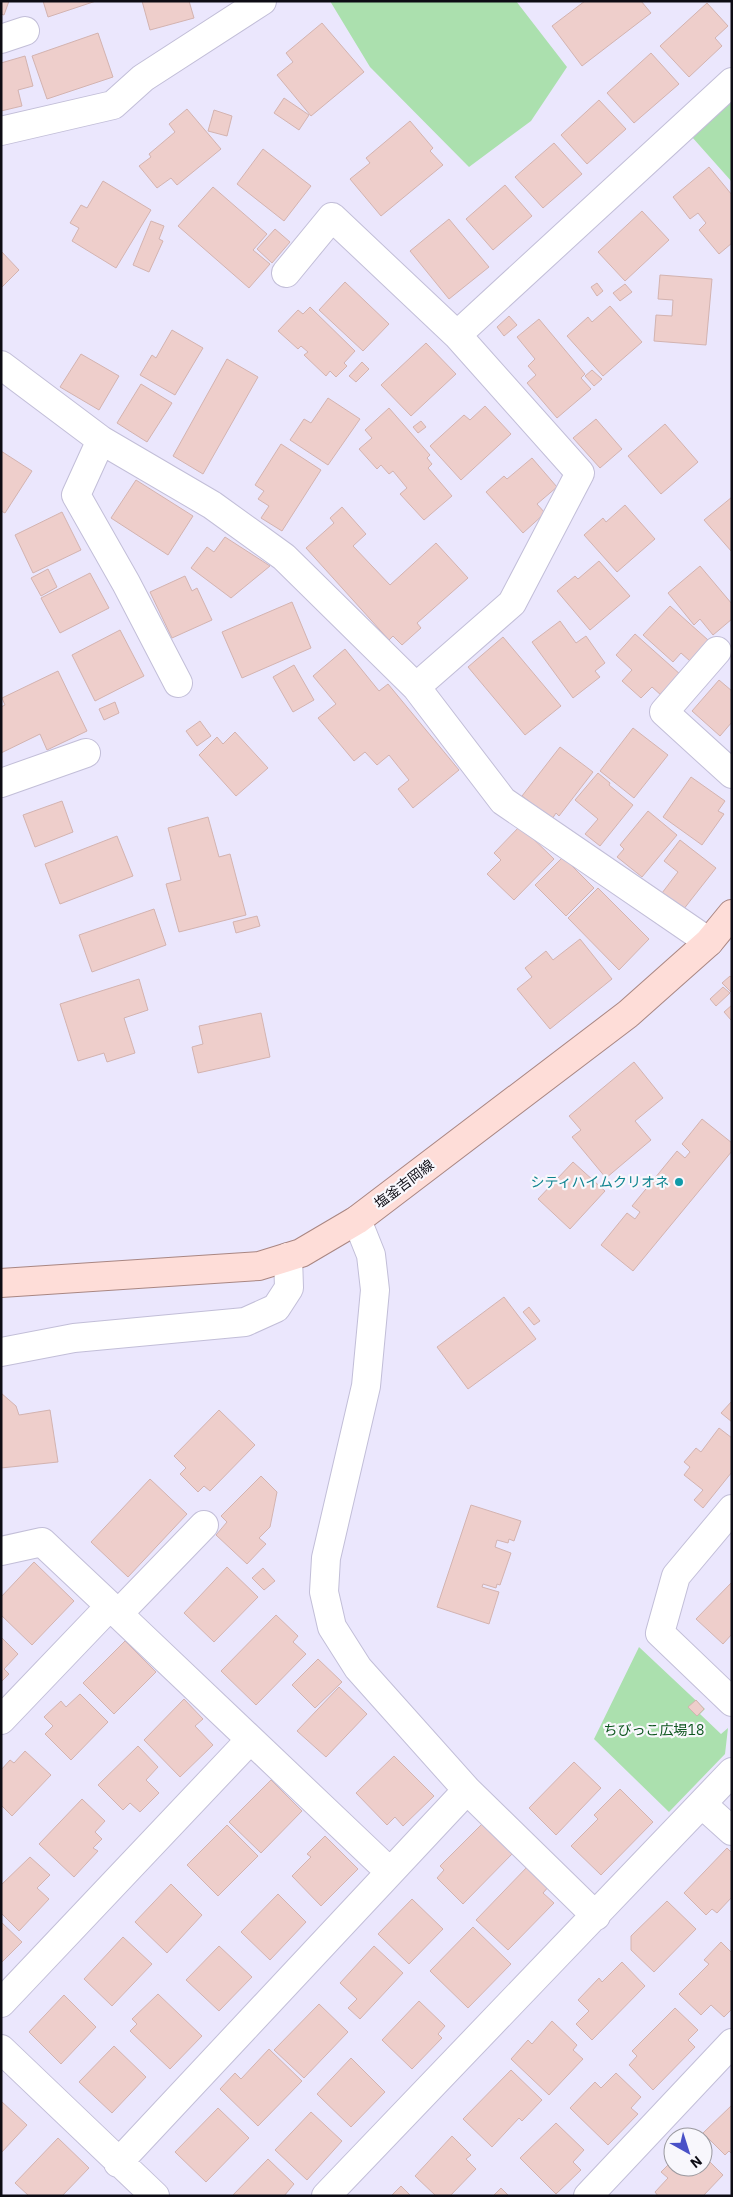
<svg xmlns="http://www.w3.org/2000/svg" width="733" height="2197" viewBox="0 0 733 2197" font-family="'IBM Plex Sans','Noto Sans JP',sans-serif">
	<style>
		.green { fill: #abe0ae }
		.building { fill: #eececb; stroke: #d3b3b0 }
		.lines { fill: none; stroke-linecap: round; stroke-linejoin: round }
		.street-casing { stroke: #c2bed8; stroke-width: 30 }
		.primary-casing { stroke: #a98682; stroke-width: 30 }
		.street { stroke: #fff; stroke-width: 28 }
		.primary { stroke: #feddd8; stroke-width: 28 }
		.culture-dot { fill: #0f9aa8; stroke: #f8f7fc; stroke-width: 2 }
		.labels { text-anchor: middle; stroke-width: 4.5; stroke-linejoin: round; paint-order: stroke }
		.culture-label { font-size: 14px; fill: #0d838f; stroke: #f8f7fc; text-anchor: end }
		.street-label { font-size: 14px; fill: #0d0c14; stroke: #f8f7fc }
		.park-label { font-size: 14px; fill: #0d561e; stroke: #f8f7fc }
	</style>
	<rect width="100%" height="100%" fill="#ebe7fd"/>
	<path class="green" d="M330,1H516L567,67L531,121L469,167L370,67Z
		M732,98V182L692,137Z
		M639,1647L705,1709L700,1714L721,1734L728,1728L725,1754L669,1812L594,1739Z"/>
	<path class="building" d="M1,1H9L4,15L1,14Z
		M43,1H96L48,17Z
		M142,1H189L194,18L150,30Z
		M585,1H641L651,13L582,66L552,26Z
		M707,3L728,26L715,38L722,46L689,77L660,46Z
		M322,23L364,72L311,116L277,75L293,62L286,53Z
		M98,33L113,77L47,99L32,56Z
		M651,53L679,84L634,123L607,93Z
		M25,56L33,86L18,90L22,106L1,111V63Z
		M284,98L309,115L299,130L274,113Z
		M599,100L626,129L587,164L561,135Z
		M187,109L221,149L177,185L171,178L157,188L139,166L151,157L149,154L175,132L169,124Z
		M214,110L232,116L227,136L208,131Z
		M410,121L433,148L430,151L443,165L381,216L350,179L370,163L366,158Z
		M554,143L582,174L543,208L515,177Z
		M263,149L311,186L284,221L237,184Z
		M709,167L732,195V243L719,254L699,230L706,223L698,213L690,219L673,197Z
		M103,181L151,210L116,268L72,241L79,228L70,223L81,205L87,208Z
		M505,185L532,216L493,250L466,219Z
		M213,187L267,234L253,250L270,264L249,288L178,226Z
		M642,211L669,240L625,281L598,252Z
		M449,219L489,267L449,299L410,251Z
		M151,221L164,226L159,239L163,241L149,272L133,265Z
		M275,229L290,242L272,263L257,249Z
		M1,251L19,270L1,288Z
		M660,275L712,279L706,345L654,341L656,315L672,316L673,300L658,299Z
		M345,282L389,324L363,351L319,310Z
		M597,283L603,291L597,296L591,287Z
		M625,284L632,292L620,301L613,293Z
		M610,306L642,342L603,376L567,336L588,317L592,322Z
		M310,307L355,351L344,363L347,366L336,377L330,371L326,376L304,355L308,352L301,346L298,349L278,331L298,310L303,314Z
		M509,316L517,325L504,336L497,327Z
		M539,319L585,374L581,378L591,389L557,418L527,383L536,375L528,366L535,359L517,337Z
		M172,330L203,348L175,395L140,375L152,355L156,358Z
		M426,343L456,374L411,416L381,385Z
		M81,354L119,376L99,410L60,387Z
		M227,359L258,377L203,474L173,456Z
		M362,362L369,369L356,382L349,376Z
		M592,370L602,379L594,386L585,376Z
		M141,384L172,403L147,442L117,423Z
		M328,398L360,419L328,465L290,440L304,419L311,423Z
		M485,406L511,434L461,480L430,446L464,415L470,420Z
		M389,408L430,455L427,458L432,464L428,468L452,496L424,520L400,494L407,488L393,471L389,474L381,465L377,469L359,449L372,438L365,430Z
		M596,419L622,449L600,468L573,438Z
		M421,421L426,427L418,433L413,427Z
		M665,424L698,462L661,494L628,456Z
		M281,444L321,470L282,531L261,518L269,506L258,499L264,491L255,485Z
		M1,451L32,471L5,513L1,511Z
		M532,458L557,487L537,504L545,513L523,533L486,492L504,476L507,479Z
		M136,480L193,516L168,555L111,518Z
		M732,497V552L704,520Z
		M625,505L655,539L617,572L584,535L603,518L606,522Z
		M342,507L366,534L353,546L390,585L436,543L468,578L417,623L421,628L402,645L393,636L389,640L306,548L334,523L330,518Z
		M62,512L81,550L33,573L15,535Z
		M225,537L270,566L231,598L191,568L207,547L214,552Z
		M599,561L630,596L590,630L557,591L575,576L578,579Z
		M700,566L732,604V619L713,635L700,619L694,625L668,593Z
		M48,569L57,587L41,596L31,578Z
		M90,573L109,608L60,633L41,598Z
		M185,576L192,591L197,588L212,620L172,638L150,592Z
		M292,602L311,648L242,678L222,632Z
		M670,606L708,640L690,661L681,653L673,662L643,635Z
		M560,621L576,643L586,636L605,663L595,671L600,677L573,698L532,642Z
		M120,630L144,676L95,701L72,655Z
		M635,634L681,675L662,696L652,687L641,698L622,681L632,670L616,655Z
		M503,637L561,706L525,735L468,667Z
		M345,649L379,691L388,684L459,770L413,808L398,789L409,780L389,755L377,765L365,752L354,761L318,718L336,704L313,676Z
		M294,665L314,700L293,712L273,677Z
		M58,671L87,731L47,750L40,734L1,753V707L5,705L2,698Z
		M719,680L732,691V722L720,736L692,711Z
		M115,702L119,713L104,720L99,709Z
		M200,721L211,736L197,746L186,731Z
		M633,728L668,755L634,798L600,771Z
		M235,732L268,768L236,796L199,755L217,737L223,744Z
		M560,747L593,772L559,816L556,813L552,819L522,796Z
		M598,773L610,783L609,785L633,805L600,846L585,834L598,819L575,800Z
		M691,777L725,801L718,811L724,814L702,845L663,817Z
		M62,801L73,832L35,847L23,815Z
		M648,811L677,835L642,877L617,857L624,849L620,845Z
		M208,817L219,857L230,854L246,915L179,932L166,884L181,880L168,828Z
		M520,826L554,859L514,900L487,874L501,860L494,853Z
		M117,836L133,876L60,904L45,864Z
		M680,840L716,868L683,910L662,893L678,872L664,861Z
		M563,857L594,888L566,916L535,885Z
		M598,888L649,939L619,970L568,918Z
		M154,909L166,945L92,972L79,935Z
		M257,916L260,926L236,933L233,922Z
		M580,939L612,979L550,1029L517,989L532,977L525,968L546,951L553,960Z
		M730,976L732,978L731,992L722,983Z
		M139,979L148,1010L124,1018L135,1053L107,1062L104,1053L78,1061L60,1004Z
		M723,987L730,993L716,1006L710,999Z
		M732,1005V1019L731,1020L724,1012Z
		M261,1013L270,1057L198,1073L192,1047L203,1044L199,1026Z
		M634,1062L663,1098L635,1121L651,1140L606,1178L572,1137L581,1130L569,1116Z
		M702,1119L732,1143V1151L633,1271L601,1245L627,1213L635,1219L640,1212L632,1206L677,1151L685,1158L690,1152L682,1144Z
		M573,1162L605,1191L570,1229L538,1199Z
		M504,1297L536,1339L468,1389L437,1347Z
		M529,1307L540,1321L534,1325L523,1312Z
		M1,1393L16,1406L19,1415L50,1410L58,1462L1,1468Z
		M732,1401V1422L721,1413Z
		M219,1410L255,1445L210,1491L204,1486L198,1492L180,1474L186,1468L174,1456Z
		M719,1428L732,1438V1472L703,1508L694,1500L703,1490L684,1475L690,1467L684,1462L696,1448L701,1452Z
		M261,1476L277,1492L270,1527L259,1538L266,1544L247,1564L216,1535L227,1522L221,1516Z
		M150,1479L187,1514L128,1577L91,1542Z
		M471,1505L521,1521L514,1541L509,1539L508,1543L497,1540L495,1547L511,1553L500,1585L497,1584L496,1588L483,1584L482,1587L499,1592L489,1624L437,1607Z
		M34,1562L74,1601L32,1645L1,1615V1597Z
		M227,1567L258,1597L214,1642L184,1613Z
		M263,1568L275,1581L264,1590L252,1578Z
		M732,1582V1634L723,1644L696,1619Z
		M276,1615L298,1636L293,1642L306,1654L256,1705L221,1671Z
		M1,1637L18,1654L4,1669L9,1674L1,1682Z
		M125,1641L156,1672L114,1714L83,1683Z
		M318,1659L342,1682L315,1708L292,1685Z
		M339,1687L367,1714L326,1757L297,1731Z
		M80,1694L108,1722L71,1760L45,1734L53,1726L44,1717L61,1701L66,1707Z
		M184,1699L203,1719L195,1726L213,1745L180,1777L144,1740Z
		M696,1700L704,1709L697,1716L688,1707Z
		M138,1746L158,1767L146,1780L159,1793L140,1812L130,1803L123,1810L98,1785Z
		M25,1751L51,1775L12,1816L1,1805V1770L10,1760L14,1763Z
		M394,1756L434,1796L403,1826L395,1817L387,1825L356,1793Z
		M574,1762L601,1788L556,1835L529,1808Z
		M271,1780L302,1811L261,1853L229,1822Z
		M620,1789L653,1822L601,1875L571,1846L598,1819L594,1815Z
		M82,1799L105,1821L95,1832L102,1839L93,1848L98,1851L74,1877L39,1844Z
		M484,1822L514,1852L463,1904L437,1878L444,1870L440,1866Z
		M227,1825L258,1856L218,1896L187,1865Z
		M325,1836L358,1869L321,1906L292,1876L311,1857L307,1854Z
		M727,1848L732,1853V1897L717,1913L712,1909L706,1915L684,1893Z
		M30,1857L50,1875L37,1888L49,1899L19,1931L1,1913V1885Z
		M529,1865L550,1885L543,1893L554,1903L508,1950L476,1920Z
		M171,1884L202,1915L167,1953L135,1922Z
		M278,1894L306,1922L270,1960L241,1932Z
		M412,1899L443,1929L409,1964L378,1934Z
		M667,1901L696,1929L654,1972L631,1950V1936Z
		M1,1922L22,1942L1,1963Z
		M473,1927L511,1964L468,2008L430,1971Z
		M123,1937L152,1964L112,2006L84,1979Z
		M721,1942L732,1953V2009L724,2017L711,2005L701,2015L679,1994L709,1964L704,1960Z
		M219,1946L252,1977L219,2011L186,1980Z
		M374,1946L403,1973L360,2019L348,2008L357,1999L340,1983Z
		M622,1962L645,1986L592,2040L576,2024L589,2011L578,2000L599,1978L602,1982Z
		M158,1994L202,2036L170,2069L130,2031L137,2024L132,2019Z
		M64,1995L96,2027L61,2064L29,2032Z
		M419,2001L445,2026L438,2034L442,2038L412,2069L382,2040Z
		M319,2004L348,2032L304,2078L274,2050Z
		M675,2008L698,2030L688,2040L695,2047L653,2090L629,2065L637,2056L632,2051Z
		M552,2021L577,2045L573,2050L583,2059L549,2095L511,2059L528,2040L532,2044Z
		M114,2046L146,2077L112,2113L79,2082Z
		M269,2049L302,2081L258,2126L220,2089L235,2073L241,2079Z
		M351,2058L385,2092L351,2127L317,2094Z
		M511,2070L542,2100L522,2121L519,2118L492,2147L463,2119Z
		M616,2073L641,2097L631,2108L638,2114L608,2145L570,2108L595,2082L601,2088Z
		M1,2101L27,2125L1,2153Z
		M732,2105V2154L729,2151L725,2155L703,2133Z
		M218,2108L249,2138L206,2182L175,2152Z
		M311,2112L342,2141L307,2180L275,2150Z
		M556,2123L584,2150L573,2162L581,2170L556,2194L520,2158Z
		M452,2136L471,2155L466,2159L476,2169L450,2196H436L415,2176Z
		M58,2138L89,2168L62,2196H29L15,2183Z
		M703,2155L723,2175L703,2196H658L655,2192L668,2178L661,2172L673,2160V2167H703Z
		M268,2159L294,2184L284,2196H232Z
		M401,2186L411,2196H391Z
		M501,2188L509,2196H493Z"/>
	<g class="lines">
		<defs>
			<path id="street" d="M1,39L25,31
				M1,131L113,105L143,78L262,1
				M286,273L332,217L457,335L580,473L512,603L416,687L503,801L709,942
				M457,335L732,82
				M1,365L101,440
				M717,651L664,712L732,774
				M178,683L126,583L76,495L101,440L212,505L284,557L416,687
				M1,783L86,753
				M357,1220L371,1255L375,1290L366,1386L326,1558L324,1592L332,1627L358,1668L467,1790L596,1916
				M1,1352L74,1338L245,1322L276,1308L289,1288L288,1257
				M732,1509L676,1576L660,1633L732,1702
				M1,1551L42,1542L110,1606L1,1720
				M110,1606L390,1872
				M118,1614L204,1525
				M702,1804L732,1831
				M1,2003L250,1740
				M1,2049L155,2196
				M118,2163L467,1790
				M326,2196L732,1772
				M588,2196L732,2043"/>
			<path id="primary" d="M1,1283L259,1266L301,1253L357,1220L628,1014L709,942L732,914"/>
		</defs>
		<use href="#street" class="street-casing"/>
		<use href="#primary" class="primary-casing"/>
		<use href="#street" class="street"/>
		<use href="#primary" class="primary"/>
	</g>
	<circle class="culture-dot" cx="679" cy="1182" r="5"/>
	<g class="labels">
		<g class="culture-label">
			<text x="669" y="1187">シティハイムクリオネ</text>
		</g>
		<g class="street-label">
			<text transform="translate(404 1184) rotate(-37)" y="5">塩釜吉岡線</text>
		</g>
		<g class="park-label">
			<text x="654" y="1735">ちびっこ広場18</text>
		</g>
	</g>
	<rect width="733" height="2197" fill="none" stroke="#0d0c14" stroke-width="5"/>
	<g transform="translate(688 2152) rotate(141)"><circle r="24" fill="#f8f7fc" stroke="#9a999f"/>
	<path d="M0-4L9 19L0 12L-9 19Z" fill="#4a51c7"/>
	<text y="-8" font-size="14" font-weight="bold" text-anchor="middle" fill="#0d0c14">N</text>
	</g>
</svg>
